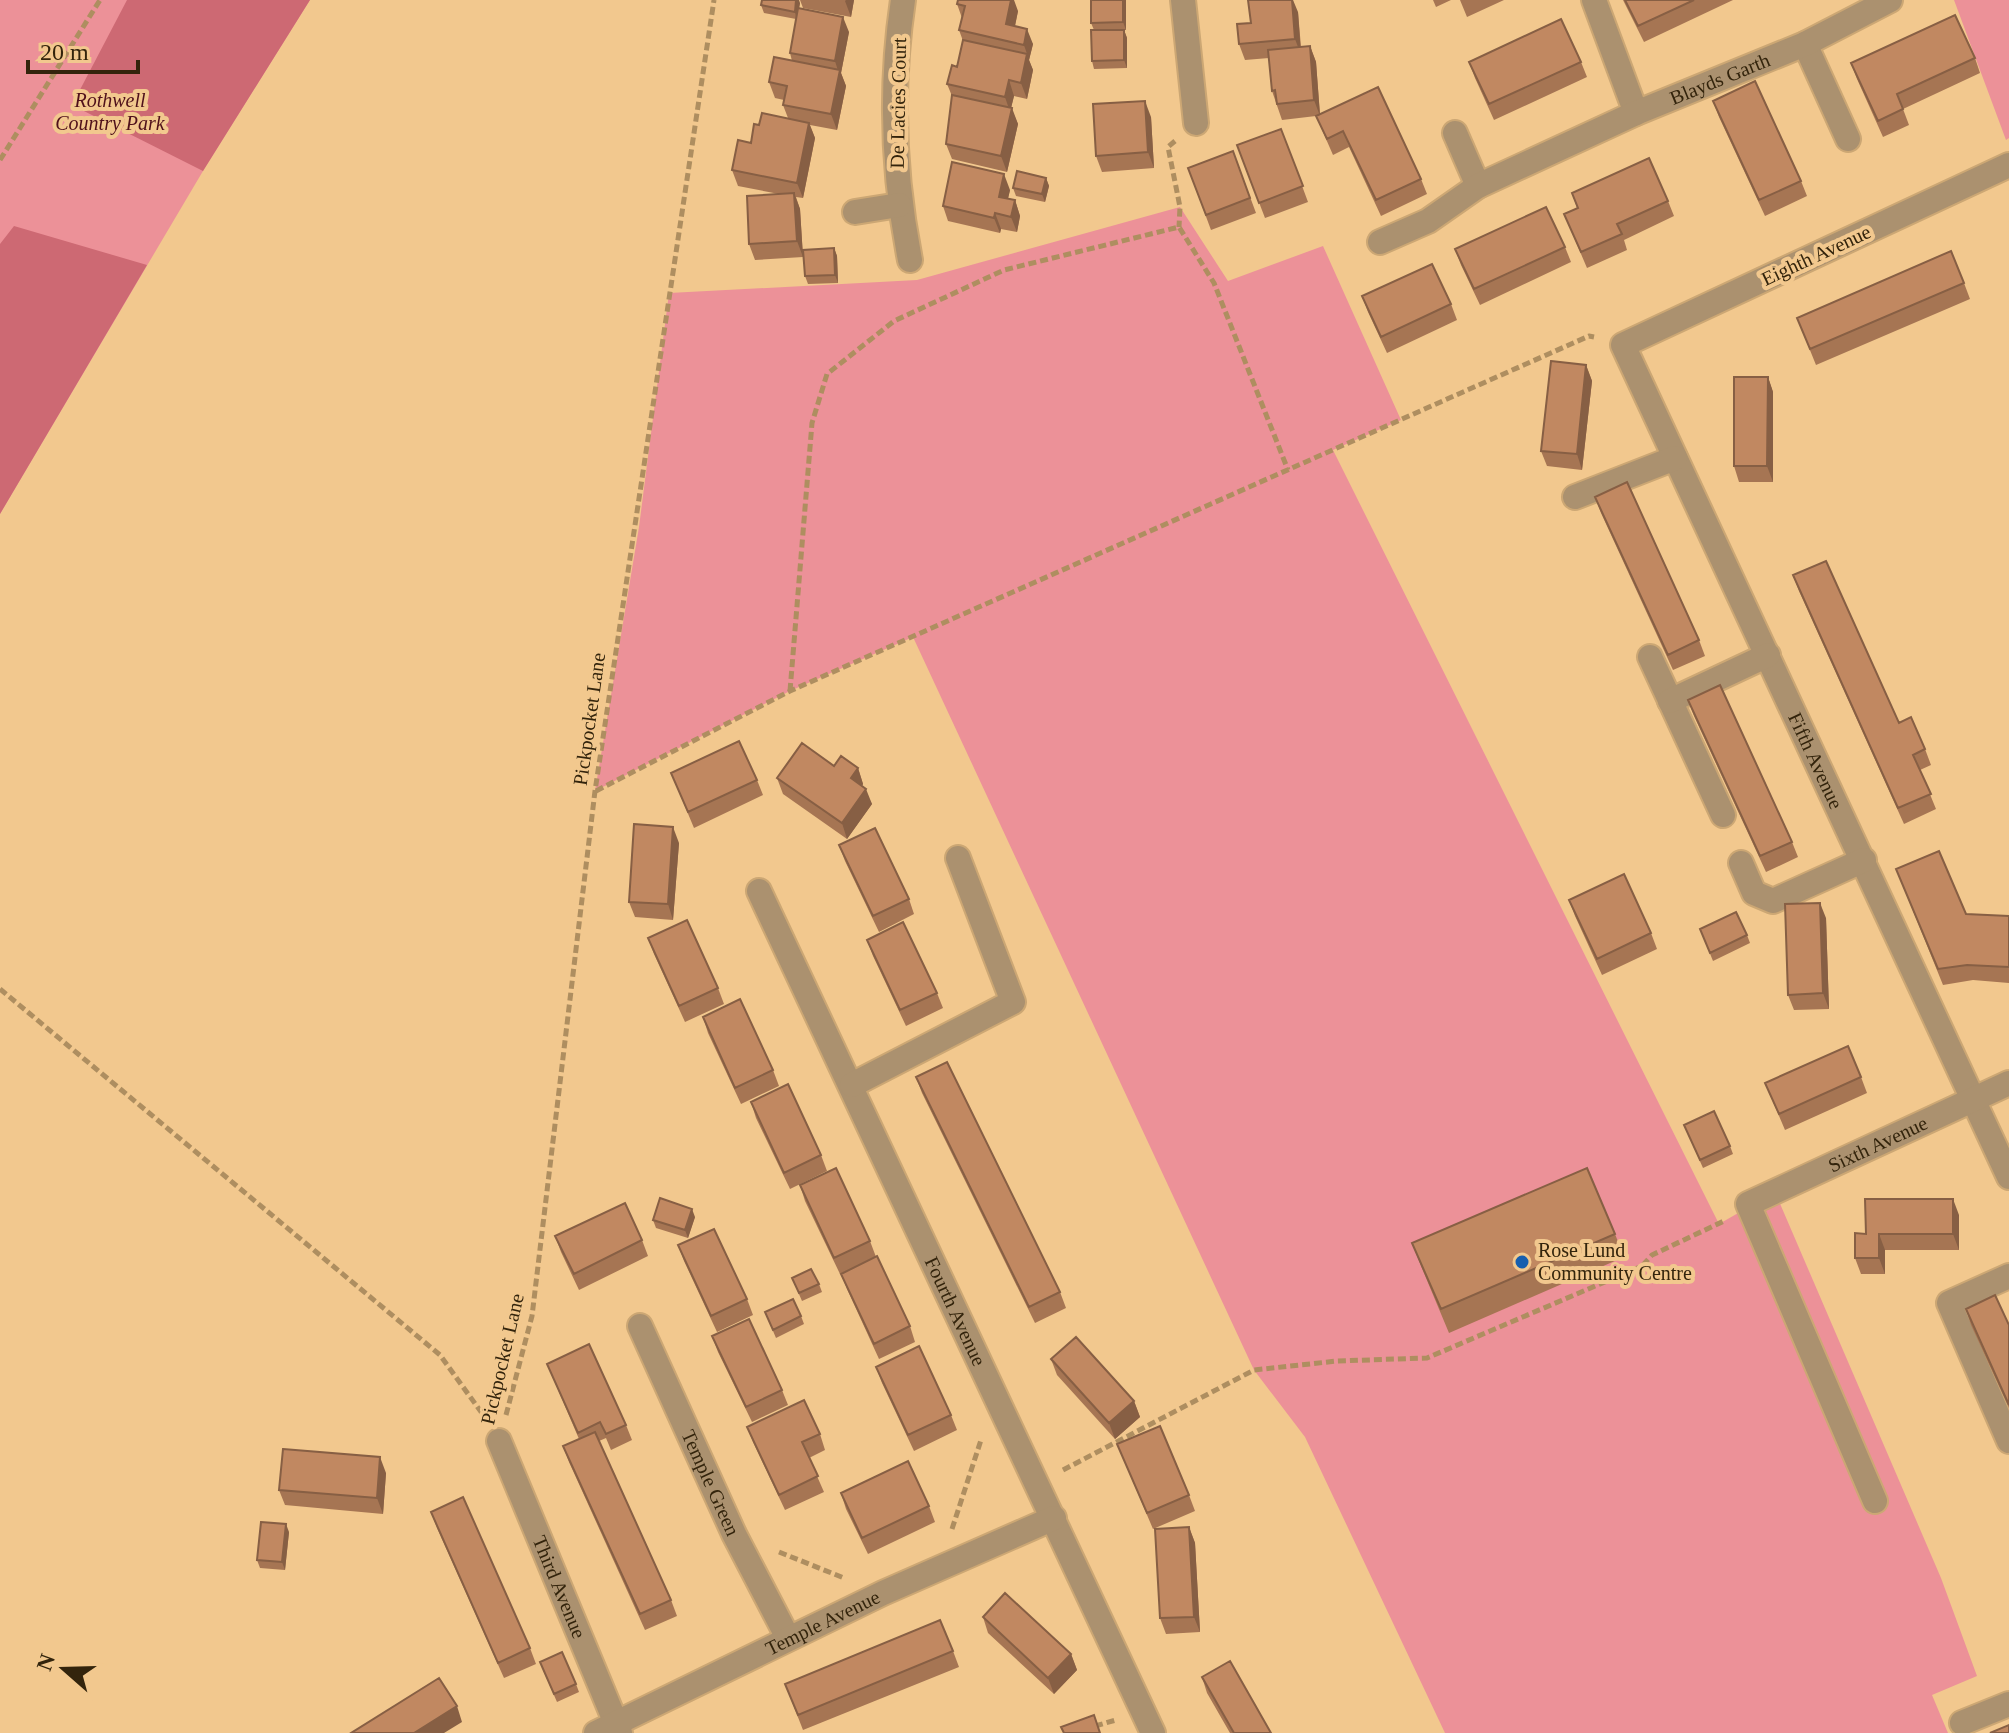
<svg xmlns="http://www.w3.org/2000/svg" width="2009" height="1733" viewBox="0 0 2009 1733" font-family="'Times New Roman',serif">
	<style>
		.green { fill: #ec9198 }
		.forest { fill: #cd6973 }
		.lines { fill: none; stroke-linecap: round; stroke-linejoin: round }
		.minor-casing { stroke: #cca774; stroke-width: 28 }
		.path { stroke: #ae8e60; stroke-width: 5; stroke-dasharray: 8 4; stroke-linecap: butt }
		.minor { stroke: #ab916f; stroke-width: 24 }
		.wall { fill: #a67553 }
		.shaded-wall { fill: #875f44 }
		.building { fill: #c18861; stroke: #875f44; stroke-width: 2 }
		.poi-dot { fill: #185fae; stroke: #f2c88e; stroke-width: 3 }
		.labels { text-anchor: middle; stroke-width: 8; stroke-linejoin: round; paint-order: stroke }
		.street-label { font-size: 20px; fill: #33240c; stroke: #f2c88e }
		.park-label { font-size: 20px; font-style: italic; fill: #4f101b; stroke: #f2c88e }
		.poi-label { font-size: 20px; fill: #33240c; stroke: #f2c88e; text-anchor: start }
	</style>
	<rect width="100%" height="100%" fill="#f2c88e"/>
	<path class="green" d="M0,0H310L203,171L0,514Z
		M1954,0H2009V138L2006,140Z
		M1180,207L1228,281L1323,246L1401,420L1333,450L1719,1224L1775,1192L1941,1578L1977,1676L1932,1695L1948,1733H1445L1305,1437L1254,1370L913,637L790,691L595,791L639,527L669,293L917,280Z"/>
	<path class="forest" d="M127,0H310L203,171L72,105Z
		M14,226L147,265L0,514V244Z"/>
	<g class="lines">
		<defs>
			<g id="minor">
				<path d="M903,0C890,87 893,174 910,260"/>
				<path d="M1183,0L1196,123"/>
				<path d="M1594,0L1636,113"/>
				<path d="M1805,44L1848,139"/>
				<path d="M1455,133L1478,186"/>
				<path id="s1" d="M2009,165L1623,345L2009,1177"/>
				<path d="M855,212L899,205"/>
				<path id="s2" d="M1380,242L1428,221L1478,186L1636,113L1805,44L1890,0"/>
				<path d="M1575,497L1675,458"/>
				<path d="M1650,657L1723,815"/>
				<path d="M1670,701L1768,655"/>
				<path d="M1741,863L1754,893L1773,901L1864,860"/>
				<path id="s3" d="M759,891L1153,1733"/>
				<path d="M852,1085L1013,1002L958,858"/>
				<path d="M2009,1276L1949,1303L2009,1441"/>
				<path id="s4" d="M640,1326L734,1534L788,1638"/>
				<path id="s5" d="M499,1441L620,1733"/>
				<path id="s6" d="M1875,1501L1748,1204L2009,1083"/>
				<path d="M1962,1723L2009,1704"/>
				<path id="s7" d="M596,1733L883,1593L1054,1518"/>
			</g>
		</defs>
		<use href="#minor" class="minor-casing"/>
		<path class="path" d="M1175,141L1168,147L1180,207L1179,227
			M0,160L100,0
			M790,691L812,423L827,374L894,321L1004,270L1179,227L1214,283L1288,470
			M596,791L790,691L1589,336L1594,337
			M0,989L440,1355L484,1416
			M506,1415L532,1316L595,791L714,0
			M1063,1470L1254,1370L1337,1361L1427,1358L1642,1266L1652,1255L1724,1221
			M952,1529L981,1440
			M779,1552L844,1578
			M1095,1726L1116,1720"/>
		<use href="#minor" class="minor"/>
	</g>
	<path class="wall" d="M800,0H854L851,17L803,8Z
		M1091,0H1126V30H1124L1127,38V68L1094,69L1092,61L1094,30L1091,23Z
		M1433,0H1451L1436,7Z
		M1460,0H1504L1467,17Z
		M1623,0H1733L1644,42Z
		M800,3L799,8L849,32L841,73L846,86L837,130L810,125L815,138L803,198L796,197L800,209L803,257L755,260L749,244L779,194L738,186L732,170L751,143L759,125L788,118L783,105L784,100L775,98L769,82L792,61L790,53L796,19L764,13L761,5Z
		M957,4L1018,11L1015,26L1033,44L1029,60L1033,70L1027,99L1014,96L1011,108L1018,124L1007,172L952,159L946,144L952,96L947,84L957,67L963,41L959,30L962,18Z
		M1298,12L1301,47L1310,46L1316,62L1320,114L1421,179L1427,194L1381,216L1349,147L1333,155L1316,116L1282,120L1272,91L1269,58L1245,60L1239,44L1251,23Z
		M1975,58L1980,73L1903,109L1909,125L1883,137L1857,79L1851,63Z
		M1469,62H1581L1587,77L1494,120L1475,78Z
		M1713,101L1801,181L1807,196L1765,216L1719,117Z
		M1151,117L1154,168L1102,172L1096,156Z
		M1281,129L1308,202L1265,218L1237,145Z
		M1233,151L1256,213L1211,230L1188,168Z
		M1046,178L1049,186L1045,202L1016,196L1013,188Z
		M1010,190L1008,198L1015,200L1020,216L1017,232L1001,229L1000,233L948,221L943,206Z
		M1572,193L1668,201L1674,216L1624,240L1627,250L1587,268L1564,214L1577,208Z
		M1565,247L1571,262L1480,305L1461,265L1455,249Z
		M834,248L837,256L838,283L808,284L805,276Z
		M1964,283L1970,299L1816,365L1797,318Z
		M1362,296L1451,304L1457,320L1387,353L1368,312Z
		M1586,365L1592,381L1582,470L1547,466L1541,451Z
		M1768,377L1773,392V482H1739L1734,466Z
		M1595,497L1699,640L1705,656L1673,670L1601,513Z
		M1793,575L1899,723L1925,749L1931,765L1920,770L1936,809L1904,824L1799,591Z
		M1688,700L1792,842L1798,857L1766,872L1694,716Z
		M834,766L858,768L863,784L862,786L872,804L847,839L783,794L777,778Z
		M671,773L757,780L763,795L694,828Z
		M679,843L673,920L635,917L629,902Z
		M839,845L909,899L914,914L879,932L845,861Z
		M1896,869L1966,914L2009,916V983L1973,980L1943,985Z
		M1569,900L1651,933L1657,949L1602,975L1575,916Z
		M1826,918L1829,1009L1794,1010L1788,995Z
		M1700,929L1747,935L1750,943L1713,961Z
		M648,938L718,988L724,1004L685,1022L654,954Z
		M867,940L937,993L943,1008L906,1026L873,956Z
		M703,1017L773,1070L779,1086L741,1104L708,1033Z
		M916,1077L1060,1292L1066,1308L1035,1323L922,1093Z
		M1861,1077L1867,1093L1785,1130L1765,1083Z
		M751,1102L821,1155L827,1171L790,1189L756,1118Z
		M1684,1125L1730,1146L1733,1154L1703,1168Z
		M800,1185L870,1241L876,1257L840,1274L805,1201Z
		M1959,1215V1250H1885V1274H1861L1855,1258L1866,1234Z
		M695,1217L688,1238L656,1228L653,1220Z
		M1615,1234L1624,1257L1449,1333L1421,1266L1412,1243Z
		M555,1236L642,1240L648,1256L579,1290L561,1252Z
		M678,1245L747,1299L753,1315L717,1332L684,1261Z
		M841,1274L910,1326L915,1342L879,1359L847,1289Z
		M792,1278L819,1284L822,1292L802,1301Z
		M1966,1309L2009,1325V1408L1971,1325Z
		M765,1312L801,1316L804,1324L776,1338Z
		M712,1336L782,1390L788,1405L752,1422L718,1352Z
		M1051,1359L1134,1401L1140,1417L1115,1439L1057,1375Z
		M547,1364L626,1425L632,1440L611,1450L606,1438L599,1441L671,1600L677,1616L645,1630L569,1462L563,1446L579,1439Z
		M876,1367L951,1415L957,1430L914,1451L882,1383Z
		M747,1427L820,1434L825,1450L809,1458L824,1492L785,1510L753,1442Z
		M1117,1444L1189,1495L1195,1511L1153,1529Z
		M386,1473L383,1514L285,1505L279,1490Z
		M841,1493L929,1506L935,1522L868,1554L846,1509Z
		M431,1512L530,1648L536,1664L504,1678L437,1528Z
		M1189,1527L1195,1543L1200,1632L1166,1634L1160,1618Z
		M289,1532L285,1570L260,1568L257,1560Z
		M983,1617L1071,1654L1077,1670L1054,1694L988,1633Z
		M953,1651L959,1667L803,1730L785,1684Z
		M543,1670L576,1684L579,1692L557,1702Z
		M1202,1677L1271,1733H1230L1207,1693Z"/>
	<path class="shaded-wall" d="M796,0H799L800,3L797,20L795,12Z
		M846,0H854L851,17L845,1Z
		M1011,0H1014L1018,11L1012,40L1006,24Z
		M1123,0H1126V30L1123,22Z
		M1292,0H1293L1298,12L1301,55L1295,39Z
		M843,17L849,32L841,73L846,86L837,130L831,114L839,74L835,61Z
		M1027,29L1033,44L1029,60L1033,70L1027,99L1021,83L1027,54L1024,45Z
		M1124,30L1127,38V68L1124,60Z
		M1310,46L1316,62L1320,116L1314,100Z
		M1009,80L1014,96L1010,112L1005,97Z
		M1145,101L1151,117L1154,168L1148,152Z
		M1012,108L1018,124L1007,172L1001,156Z
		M809,123L815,138L803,198L797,183Z
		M1004,174L1010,190L1005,212L999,197Z
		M1046,178L1049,186L1045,202L1042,194Z
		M794,193L800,209L803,257L797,241Z
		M1015,200L1020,216L1017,232L1011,217Z
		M995,213L1001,229L1000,233L994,218Z
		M834,248L837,256L838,283L835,275Z
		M1586,365L1592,381L1582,470L1577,454Z
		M1768,377L1773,392V482L1767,466Z
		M858,768L863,784L857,794L851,778Z
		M866,789L872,804L847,839L842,823Z
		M673,827L679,843L673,920L668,904Z
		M1820,903L1826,918L1829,1009L1823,993Z
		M1953,1199L1959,1215V1250L1953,1234Z
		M692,1209L695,1217L688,1238L685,1230Z
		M1879,1234L1885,1250V1274L1879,1258Z
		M1134,1401L1140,1417L1115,1439L1109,1423Z
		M380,1457L386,1473L383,1514L377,1498Z
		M286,1524L289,1532L285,1570L282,1562Z
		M1189,1527L1195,1543L1200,1632L1194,1617Z
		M1071,1654L1077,1670L1054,1694L1048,1678Z
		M457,1706L462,1722L444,1733H414Z"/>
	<path class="building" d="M762,0H796L795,12L761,5Z
		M958,0H1011L1006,24L1027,29L1024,45L959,30L965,6L957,4Z
		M1091,0H1123V22L1091,23Z
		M1248,0H1292L1295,39L1239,44L1237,24L1251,23Z
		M1625,0H1694L1638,26Z
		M798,8L843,17L835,61L790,53Z
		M1955,15L1975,58L1897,94L1903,109L1878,121L1851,63Z
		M1561,19L1581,62L1489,104L1469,62Z
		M1091,30H1124V60L1092,61Z
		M963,40L1027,54L1021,83L1009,80L1005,97L947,84L952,65L957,67Z
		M1310,46L1314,100L1277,104L1275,90L1272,91L1268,50Z
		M774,57L840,70L831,114L783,105L787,86L769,82Z
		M1755,81L1801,181L1759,200L1713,101Z
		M1378,87L1421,179L1376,200L1343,131L1327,139L1316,116Z
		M952,95L1012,108L1001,156L946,144Z
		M1145,101L1148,152L1096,156L1093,104Z
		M762,113L809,123L797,183L732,170L738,140L751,143L754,124L759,125Z
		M1281,129L1303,186L1259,203L1237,145Z
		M1233,151L1250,198L1206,215L1188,168Z
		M1649,158L1668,201L1617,224L1622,234L1581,252L1564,214L1578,208L1572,193Z
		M952,162L1004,174L999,197L1015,200L1011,217L995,213L994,218L943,206Z
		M1017,171L1046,178L1042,194L1013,188Z
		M794,193L797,241L749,244L747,196Z
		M1546,207L1565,247L1474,289L1455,249Z
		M834,248L835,275L805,276L803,250Z
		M1951,251L1964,283L1810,349L1797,318Z
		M1432,264L1451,304L1381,337L1362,296Z
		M1551,361L1586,365L1577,454L1541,451Z
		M1734,377H1768L1767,466H1734Z
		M1627,482L1699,640L1668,655L1595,497Z
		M1826,561L1899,723L1911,717L1925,749L1913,755L1931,794L1898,808L1793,575Z
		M1720,685L1792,842L1760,856L1688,700Z
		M739,741L757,780L688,812L671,773Z
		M802,743L834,766L841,756L858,768L851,778L866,789L842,823L777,778Z
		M634,824L673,827L668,904L629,902Z
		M875,828L909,899L873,916L839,845Z
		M1939,851L1966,914L2009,916V967L1967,965L1938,969L1896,869Z
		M1624,874L1651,933L1597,959L1569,900Z
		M1820,903L1823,993L1788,995L1785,904Z
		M1736,912L1747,935L1710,953L1700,929Z
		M687,920L718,988L679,1006L648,938Z
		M903,922L937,993L900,1010L867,940Z
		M740,999L773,1070L735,1088L703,1017Z
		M1848,1046L1861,1077L1779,1114L1765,1083Z
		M947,1062L1060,1292L1029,1307L916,1077Z
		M788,1084L821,1155L784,1173L751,1102Z
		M1714,1111L1730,1146L1700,1160L1684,1125Z
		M836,1168L870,1241L834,1258L800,1185Z
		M1587,1168L1615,1234L1441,1309L1412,1243Z
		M660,1198L692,1209L685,1230L653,1220Z
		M1865,1199H1953V1234H1879V1258H1855V1233L1866,1234Z
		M625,1203L642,1240L574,1274L555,1236Z
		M714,1229L747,1299L711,1316L678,1245Z
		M877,1256L910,1326L874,1344L841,1274Z
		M811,1269L819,1284L799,1293L792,1278Z
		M1995,1295L2009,1325V1405L1966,1309Z
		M793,1299L801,1316L773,1330L765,1312Z
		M749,1319L782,1390L746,1407L712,1336Z
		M1076,1337L1134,1401L1109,1423L1051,1359Z
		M589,1344L626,1425L606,1434L600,1422L578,1433L547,1364Z
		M919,1346L951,1415L908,1435L876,1367Z
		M804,1400L820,1434L802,1442L818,1476L779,1495L747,1427Z
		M1160,1426L1189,1495L1147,1513L1117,1444Z
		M595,1432L671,1600L640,1614L563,1446Z
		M283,1449L380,1457L377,1498L279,1490Z
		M908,1461L929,1506L862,1538L841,1493Z
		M463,1497L530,1648L498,1663L431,1512Z
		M261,1522L286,1524L282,1562L257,1560Z
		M1189,1527L1194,1617L1160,1618L1155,1529Z
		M1005,1593L1071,1654L1048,1678L983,1617Z
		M940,1620L953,1651L798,1715L785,1684Z
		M562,1652L576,1684L554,1694L540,1662Z
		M1230,1661L1271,1733H1234L1202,1677Z
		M439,1678L457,1706L414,1733H351Z
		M1094,1715L1100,1733H1064L1061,1727Z
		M2009,1725V1733H1990Z"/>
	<circle class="poi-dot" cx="1522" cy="1262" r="8"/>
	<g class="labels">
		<g class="street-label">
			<text dy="7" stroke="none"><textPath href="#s2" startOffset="378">Blayds Garth</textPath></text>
			<text transform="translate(898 103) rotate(-89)" y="7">De Lacies Court</text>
			<text transform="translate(1816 255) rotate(-25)" y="7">Eighth Avenue</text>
			<text transform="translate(589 719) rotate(-82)" y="7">Pickpocket Lane</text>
			<text dy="7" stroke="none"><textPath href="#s1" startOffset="884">Fifth Avenue</textPath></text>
			<text dy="7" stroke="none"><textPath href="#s6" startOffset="466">Sixth Avenue</textPath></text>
			<text dy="7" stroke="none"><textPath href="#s3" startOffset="464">Fourth Avenue</textPath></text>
			<text transform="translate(502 1359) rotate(-77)" y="7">Pickpocket Lane</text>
			<text dy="7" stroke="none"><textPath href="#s4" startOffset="172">Temple Green</textPath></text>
			<text dy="7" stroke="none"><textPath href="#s5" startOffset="158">Third Avenue</textPath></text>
			<text dy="7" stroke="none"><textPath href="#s7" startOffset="252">Temple Avenue</textPath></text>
		</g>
		<g class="park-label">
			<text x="110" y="107">Rothwell<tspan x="110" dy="23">Country Park</tspan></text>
		</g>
		<g class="poi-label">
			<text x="1538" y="1257">Rose Lund<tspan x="1538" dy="23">Community Centre</tspan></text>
		</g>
	</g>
	<g transform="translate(64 1669) rotate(290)" stroke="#f2c88e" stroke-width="6" paint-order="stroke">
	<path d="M0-6L14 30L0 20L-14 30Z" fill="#33240c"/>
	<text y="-12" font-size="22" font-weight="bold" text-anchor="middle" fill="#33240c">N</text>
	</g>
	<path d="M28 60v12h110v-12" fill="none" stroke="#33240c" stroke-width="4"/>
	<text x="40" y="60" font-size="24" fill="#33240c" stroke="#f2c88e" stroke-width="6" paint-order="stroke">20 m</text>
</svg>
